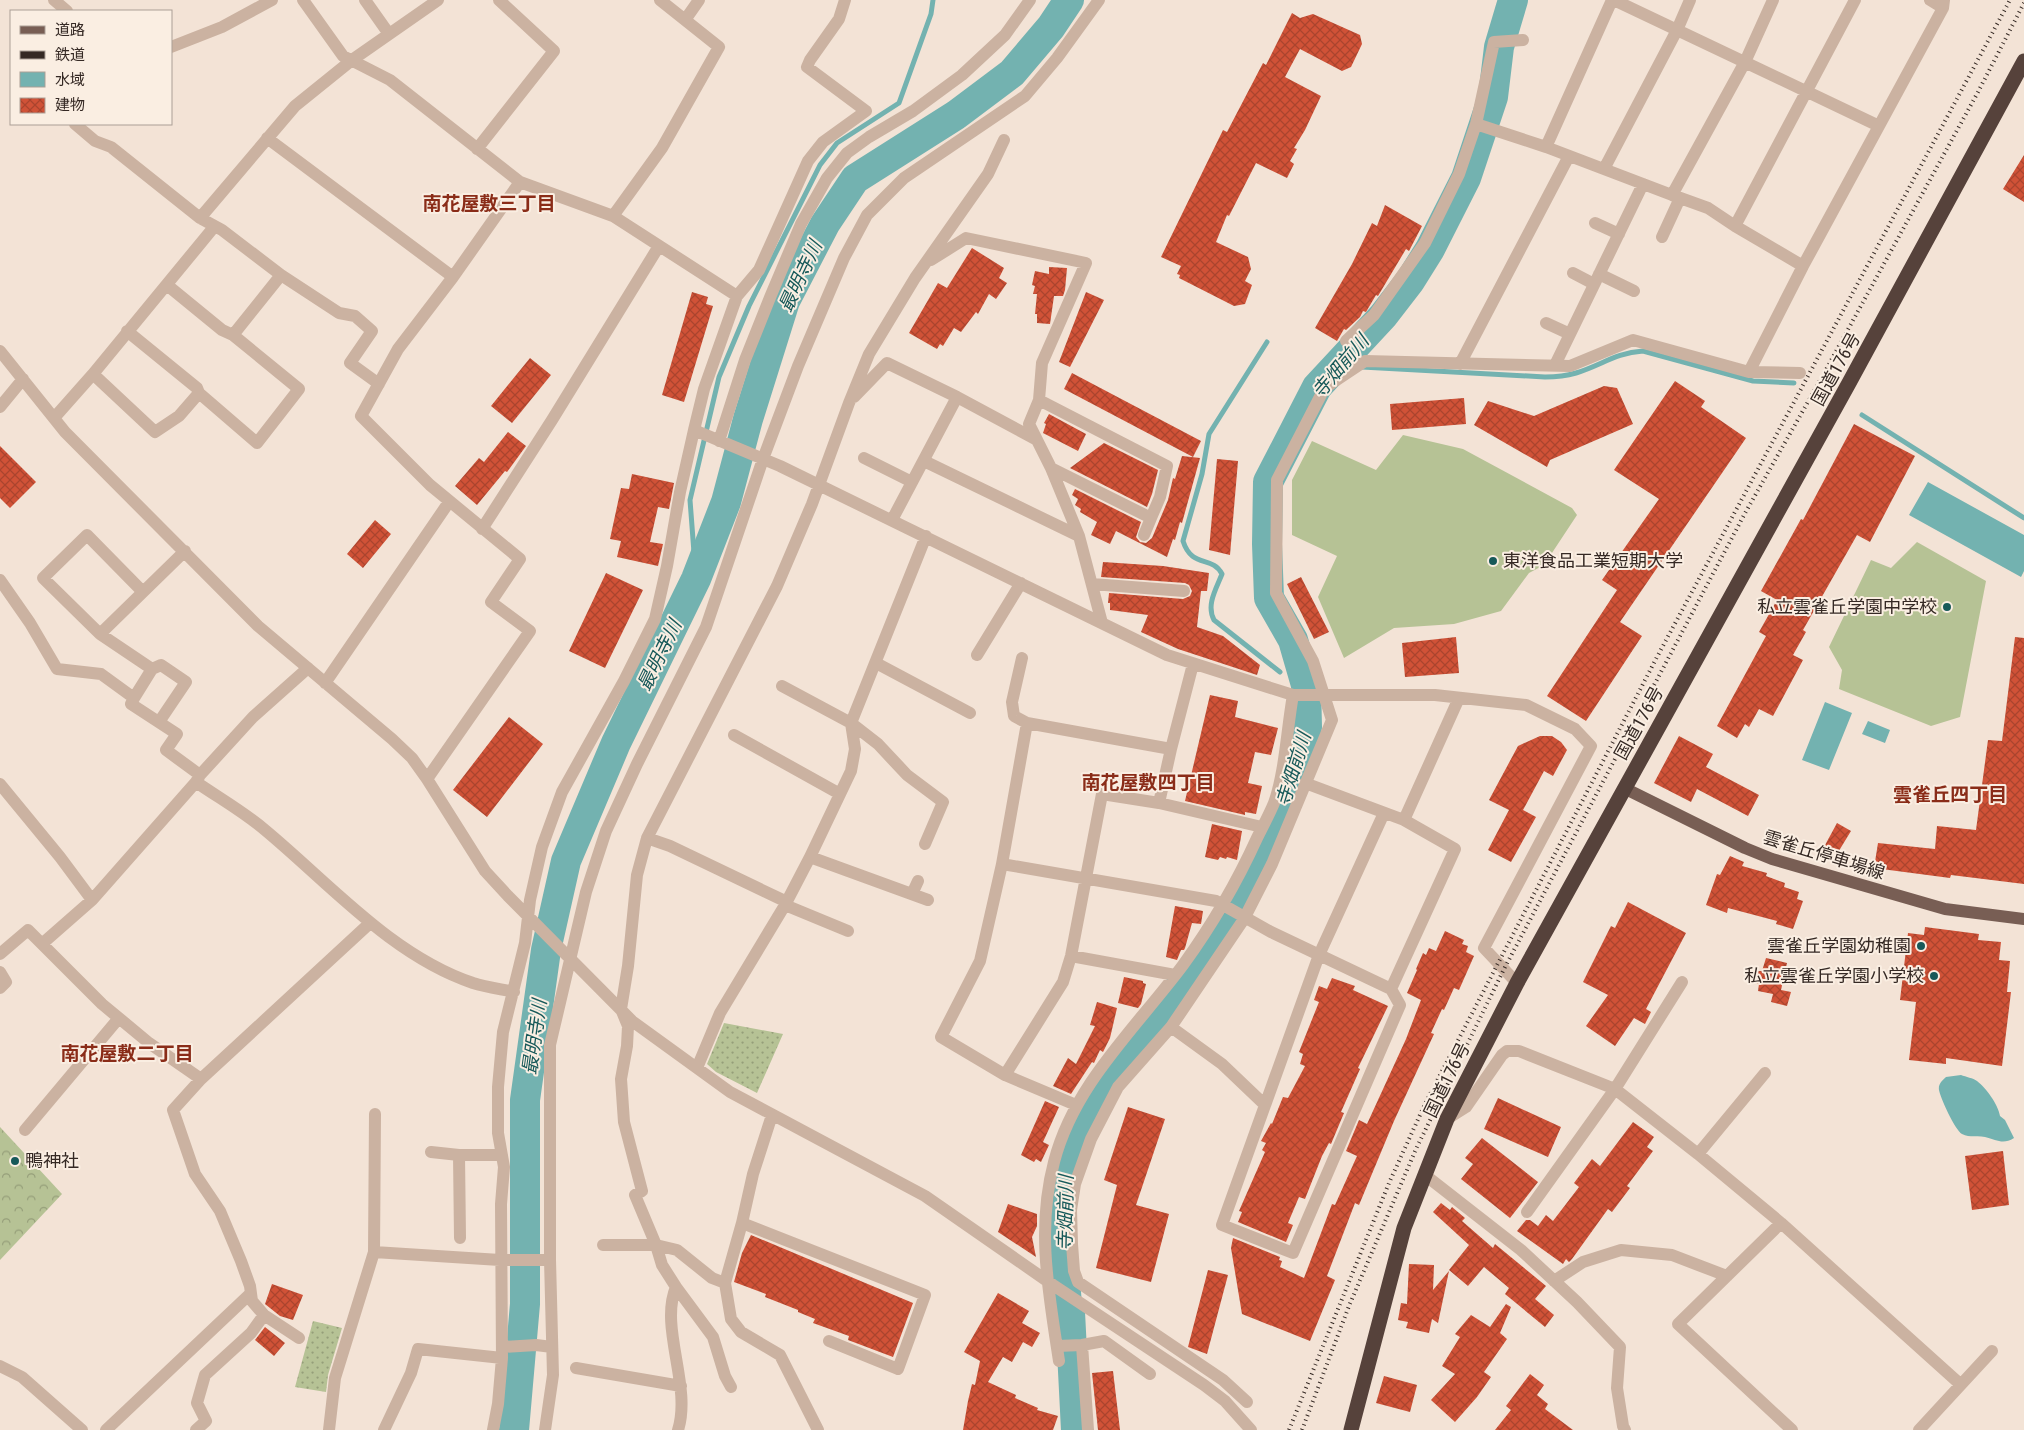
<svg xmlns="http://www.w3.org/2000/svg" width="2024" height="1430" viewBox="0 0 2024 1430" font-family="'Roboto Condensed','Noto Sans JP',sans-serif">
	<style>
		.grass { fill: url(#grass-dots) }
		.forest { fill: url(#forest-crowns) }
		.garden { fill: #b6c295 }
		.water { fill: #73b2b0 }
		.lines { fill: none; stroke-linecap: round; stroke-linejoin: round }
		.stream { stroke: #73b2b0; stroke-width: 5 }
		.river { stroke: #73b2b0; stroke-width: 30 }
		.building { fill: url(#building-cross-hatch) }
		.minor { stroke: #cbb2a1; stroke-width: 12 }
		.major { stroke: #785e54; stroke-width: 12 }
		.highway { stroke: #56423b; stroke-width: 15 }
		.rail { stroke: #352924; stroke-width: 4; stroke-dasharray: 1 4; stroke-linecap: butt }
		.poi-dot { fill: #175959; stroke: #faeee2; stroke-width: 2 }
		.labels { text-anchor: middle; stroke-width: 4; stroke-linejoin: round; paint-order: stroke }
		.street-label { font-size: 18px; fill: #352924; stroke: #faeee2 }
		.poi-label { font-size: 18px; fill: #352924; stroke: #faeee2; text-anchor: end }
		.neighbourhood-label { font-size: 19px; font-weight: bold; fill: #8a2c18; stroke: #faeee2 }
		.water-label { font-size: 19px; font-style: italic; fill: #175959; stroke: #faeee2 }
	</style>
	<defs>
		<pattern id="grass-dots" width="8" height="8" patternUnits="userSpaceOnUse" patternTransform="scale(1.25)"><rect width="8" height="8" fill="#b6c295"/><path d="M2 2h.1M6 6h.1" fill="none" stroke="#959e79" stroke-width="1.8" stroke-linecap="round"/></pattern>
		<pattern id="forest-crowns" width="20" height="18" patternUnits="userSpaceOnUse" patternTransform="scale(1.25)"><rect width="20" height="18" fill="#b6c295"/><path d="M2 6a3 3 0 1 1 6 0M12 15a3 3 0 1 1 6 0" fill="none" stroke="#959e79"/></pattern>
		<pattern id="building-cross-hatch" width="8" height="8" patternUnits="userSpaceOnUse" patternTransform="scale(1.25)"><rect width="8" height="8" fill="#d05237"/><path d="M0 0l8 8M0 8l8-8" fill="none" stroke="#aa442e"/></pattern>
	</defs>
	<rect width="100%" height="100%" fill="#f3e3d6"/>
	<path class="grass" d="M724,1023L783,1034L757,1093L716,1072L707,1064Z
		M313,1321L342,1328L328,1375L326,1392L295,1387Z"/>
	<path class="forest" d="M0,1127L62,1194L0,1260Z"/>
	<path class="garden" d="M1403,435L1463,449L1572,508L1577,515L1544,565L1529,573L1501,611L1454,624L1394,628L1344,658L1318,597L1337,556L1292,535V480L1312,441L1376,470Z
		M1917,542L1986,581L1960,717L1931,726L1839,689L1842,670L1829,647L1871,560L1891,568Z"/>
	<path class="water" d="M1928,482L2024,535V571L2021,577L1909,515Z
		M1825,702L1852,713L1829,770L1802,760Z
		M1868,721L1890,730L1885,743L1862,734Z
		M1961,1075C1966,1077 1973,1078 1977,1081C1986,1088 1998,1104 2000,1116L2005,1120L2014,1138C2003,1145 1997,1140 1985,1137C1978,1135 1970,1138 1962,1134C1955,1130 1940,1097 1939,1090C1938,1084 1942,1081 1946,1077Z"/>
	<g class="lines">
		<path class="stream" d="M1267,342L1209,434L1202,474L1183,541C1192,569 1212,555 1222,574C1216,589 1206,605 1214,620L1280,672
			M1362,367L1545,377C1556,377 1566,376 1576,373C1602,365 1615,353 1643,351L1753,381L1794,383
			M1330,372L1348,367
			M1862,415L2024,518
			M696,579L690,500L719,377L749,306L820,165L837,143L899,103L931,14L933,0"/>
		<path class="river" d="M514,1430L525,1304V1100L546,950L566,861L616,743L696,579L726,502L748,419L785,301L825,224L855,179L956,115L1012,73L1051,27L1069,0
			M1076,1430L1070,1312L1067,1305C1064,1263 1057,1217 1063,1175C1066,1152 1077,1131 1087,1111L1230,920L1247,888L1287,799L1307,727L1306,685L1293,640L1269,598L1267,544L1268,482L1317,387L1383,316L1410,281L1430,249L1466,178L1493,97L1499,47L1513,0"/>
	</g>
	<path class="building" d="M1292,13L1300,18L1313,14L1360,35L1362,44L1351,67L1342,71L1300,49L1285,77L1321,96L1305,130L1294,148L1297,149L1290,161L1294,164L1287,178L1256,163L1229,216L1227,215L1216,242L1248,257L1251,269L1245,281L1252,285L1245,304L1234,306L1179,278L1180,275L1177,274L1181,266L1161,257L1223,130L1227,132L1263,63L1266,65Z
		M2024,155V202L2003,189Z
		M1385,205L1422,226L1409,251L1406,249L1378,296L1376,295L1366,312L1363,311L1360,317L1346,330L1344,329L1337,341L1315,328L1352,264L1372,223L1377,226Z
		M972,248L1004,268L999,278L1007,283L996,299L989,294L978,314L976,312L961,332L954,328L943,346L940,344L937,349L909,333L938,283L947,288Z
		M1049,267L1067,268L1065,290L1063,296H1054L1050,324L1037,323V314H1035L1037,294H1033L1035,286L1032,285L1035,271L1049,274Z
		M692,292L708,297L706,304L713,306L684,402L662,395Z
		M1086,292L1104,300L1070,367L1059,362Z
		M530,358L551,375L512,423L491,406Z
		M1072,373L1201,441L1193,457L1064,389Z
		M1675,381L1705,401L1701,407L1746,438L1620,622L1642,636L1586,721L1547,696L1617,590L1602,580L1659,499L1614,470Z
		M1604,386L1617,388L1633,424L1550,460L1547,467L1474,425L1488,401L1534,416Z
		M1464,398L1466,424L1392,430L1390,404Z
		M1049,414L1086,434L1078,451L1043,433L1046,424L1044,423Z
		M1854,424L1915,456L1870,542L1857,535L1803,630L1806,632L1793,655L1803,660L1773,716L1759,709L1749,727L1745,724L1737,738L1717,726L1766,636L1759,632L1777,600L1761,591L1801,519L1803,520Z
		M508,432L526,446L507,472L505,471L477,505L455,486L479,458L484,462Z
		M1104,443L1158,470L1152,494L1147,507L1070,468Z
		M0,446L36,482L10,508L0,498Z
		M1182,456L1200,458L1182,523L1180,522L1175,540L1173,539L1167,557L1116,531L1110,544L1091,535L1097,522L1080,512L1081,509L1075,505L1078,499L1072,495L1075,489L1141,522L1136,537L1140,542L1146,543L1152,538L1168,500L1173,478L1175,479Z
		M1217,459L1238,461L1230,555L1209,550Z
		M632,474L674,483L669,509L658,507L650,542L663,544L658,566L617,557L621,541L610,539L621,488L629,489Z
		M375,520L391,534L363,568L347,554Z
		M1103,562L1163,566L1209,573L1207,591H1201L1197,627L1223,636L1260,665L1257,675L1178,649L1141,632L1148,615L1110,610V603H1108L1109,593L1183,599L1190,596L1192,591L1189,585L1185,583L1101,577Z
		M606,573L643,590L605,668L569,651Z
		M1301,577L1329,632L1314,639L1287,584Z
		M1456,637L1459,673L1405,677L1402,643Z
		M2015,637L2024,638V884L1951,875L1950,878L1874,868L1878,843L1935,849L1937,826L1976,830L1988,740L2002,741Z
		M1210,695L1238,701L1235,717L1278,728L1271,755L1255,752L1248,783L1262,786L1256,814L1245,812V815L1185,801Z
		M509,717L543,744L487,817L453,790Z
		M1540,736H1552L1561,742L1567,750L1553,776L1544,771L1523,810L1536,817L1511,862L1488,850L1509,810L1489,800L1518,746Z
		M1679,736L1713,754L1706,767L1759,795L1748,816L1697,789L1691,802L1654,783Z
		M1837,823L1851,831L1837,854L1824,847Z
		M1212,824L1242,831L1237,860L1227,857L1226,859L1220,857L1218,860L1205,857Z
		M1730,856L1744,862L1742,866L1767,873L1766,876L1785,883L1784,887L1799,892L1797,899L1803,901L1793,929L1776,924L1777,921L1728,908L1727,913L1706,905L1717,874L1720,875Z
		M1628,902L1686,933L1646,1009L1651,1012L1645,1024L1634,1018L1615,1046L1586,1026L1608,995L1583,982L1611,926L1615,928Z
		M1175,906L1203,911L1201,924L1192,923L1185,948L1184,950H1181L1177,960L1166,957Z
		M1925,927L1979,934L1978,940L2001,942L1999,960L2010,961L2007,992H2011L2002,1066L1946,1058V1064L1909,1060L1916,1002L1900,1000L1908,933L1924,935Z
		M1445,931L1464,940L1462,944L1468,946L1466,952L1474,956L1459,990L1454,988L1444,1010L1442,1009L1431,1033L1434,1034L1394,1121L1359,1205L1355,1203L1327,1276L1335,1280L1310,1341L1242,1314L1231,1248L1233,1238L1280,1257L1279,1260L1282,1261L1280,1267L1304,1278L1332,1204L1335,1205L1357,1156L1346,1151L1359,1120L1367,1124L1406,1039L1421,1000L1407,993L1417,970L1416,969L1423,953L1426,955L1429,948L1436,951Z
		M1766,958L1787,963L1781,990L1791,992L1787,1006L1771,1002L1773,994L1758,991L1759,984L1756,983L1758,971H1762Z
		M1124,977L1143,981V983L1146,984L1141,1004L1138,1008L1118,1003Z
		M1332,978L1355,986L1353,990L1388,1006L1358,1068L1360,1069L1341,1112L1344,1113L1331,1144L1329,1143L1322,1156L1305,1199L1299,1197L1288,1223L1293,1225L1286,1242L1238,1222L1242,1212L1239,1211L1265,1152L1262,1150L1266,1143L1261,1141L1271,1123L1272,1124L1283,1097L1288,1098L1305,1066L1300,1064L1303,1054L1299,1052L1319,1002L1314,1000L1319,986L1327,989Z
		M1097,1002L1117,1008L1110,1038L1103,1052L1100,1050L1094,1063L1092,1062L1071,1094L1053,1086L1068,1058L1076,1064L1095,1026L1090,1025Z
		M1498,1098L1561,1127L1548,1157L1484,1129Z
		M1045,1101L1059,1107L1043,1142L1049,1145L1041,1162L1036,1159L1034,1162L1021,1155Z
		M1128,1107L1165,1119L1136,1205L1169,1214L1151,1282L1096,1268L1117,1185L1104,1180Z
		M1633,1122L1654,1137L1647,1147L1653,1151L1627,1186L1630,1188L1612,1212L1608,1209L1572,1259L1569,1262L1566,1259L1563,1264L1517,1231L1526,1220H1530L1538,1226L1546,1215L1553,1221L1579,1187L1574,1183L1592,1159L1600,1166Z
		M1482,1138L1538,1182L1510,1218L1461,1179L1473,1164L1465,1158Z
		M2003,1151L2009,1205L1972,1210L1965,1156Z
		M1441,1203L1450,1210L1452,1207L1465,1218L1462,1221L1493,1248L1495,1244L1546,1286L1535,1299L1554,1315L1545,1327L1505,1294L1509,1288L1484,1267L1468,1286L1449,1270L1469,1245L1433,1212Z
		M1008,1204L1037,1214V1226L1032,1237L1036,1257L998,1232Z
		M751,1235L913,1303L893,1357L848,1340L849,1336L813,1323L815,1319L798,1312V1310L765,1297L766,1294L734,1282L742,1253Z
		M1409,1264L1434,1265L1433,1290L1449,1271L1438,1323L1432,1319L1429,1333L1406,1328L1408,1322L1398,1320L1401,1303L1407,1304Z
		M1208,1270L1228,1275L1207,1354L1188,1347Z
		M272,1284L303,1295L293,1320L280,1316L265,1304Z
		M998,1293L1029,1311L1022,1323L1040,1333L1032,1347L1023,1342L1012,1362L1003,1357L988,1382L1016,1395L1015,1398L1038,1408L1037,1410L1058,1416L1053,1430H963L968,1401L972,1384L975,1385L980,1361L964,1352Z
		M1506,1304L1511,1307L1500,1333L1507,1339L1484,1372L1491,1377L1477,1397L1455,1422L1431,1400L1455,1374L1442,1366L1460,1337L1455,1334L1471,1315L1490,1327Z
		M265,1327L285,1343L274,1356L255,1340Z
		M1113,1371L1120,1430H1098L1092,1373Z
		M1530,1374L1544,1385L1537,1395L1548,1404L1545,1409L1573,1430H1495L1511,1410L1506,1406Z
		M1384,1376L1417,1385L1410,1412L1376,1403Z"/>
	<g class="lines">
		<path class="minor" d="M54,0L67,11
			M303,0L343,56L390,80L520,182L613,216L737,296L704,389L694,430
			M365,0L389,34
			M1612,0L1546,147L1672,195L1745,62L1773,0
			M1614,0L1879,126L1943,8L1944,0
			M1930,0L1943,8
			M685,20L699,0
			M171,47L222,27L272,0
			M75,124L95,141L111,147L200,218
			M1476,124L1546,147
			M267,138L453,277
			M477,149L554,51L499,0
			M1604,169L1677,30L1690,0
			M1672,195L1708,208L1735,226
			M613,216L662,148L719,47L660,0
			M1595,223L1619,234
			M1662,237L1680,198
			M931,260L966,238L1086,263L1042,363L1039,400L1029,424L1051,468L1079,536L1102,623
			M1803,266L1879,126
			M1573,273L1594,284
			M1599,274L1634,291
			M737,296L759,270L808,161L823,142L866,111L807,67L810,60L839,19L845,0
			M1546,323L1570,334
			M127,331L197,388L199,393
			M233,335L281,275
			M1346,341L1374,315L1425,243L1459,174L1476,124L1494,42L1523,40
			M0,351L65,432L258,626L392,739L412,758L427,779L485,871L508,896L632,1021L730,1092L925,1196L1053,1285L1204,1385L1225,1401L1251,1430
			M1460,364L1569,156
			M1555,365L1643,184
			M1749,372L1803,266L1735,226L1855,0
			M93,374L214,227
			M379,384L350,363L372,331L355,316L339,313L281,275L222,230L200,218L295,106L352,60L438,0
			M854,397L887,363L957,397L1037,440
			M1039,400L1167,466L1160,497L1151,518L1051,468
			M0,407L23,379
			M54,418L93,374L155,432L179,416L199,393L257,443L299,389L233,335L222,330L167,285
			M719,441L745,360L771,295L801,224L827,178L847,153L869,137L913,111L962,75L1005,35L1030,0
			M864,458L912,482
			M924,461L1079,536
			M892,520L957,397
			M482,529L552,420L659,246
			M1144,535L1151,518
			M0,580L30,623L57,669L101,674L134,698L131,704L177,734L166,750L200,775L196,782C219,798 244,812 265,830C329,883 392,956 473,983C486,987 500,989 514,992
			M1092,584L1184,591
			M100,634L185,551
			M977,655L1021,583
			M1022,658L1012,702L1014,716L1027,723
			M876,663L970,713
			M1193,664L1171,749L1027,723L1002,864L1216,901L1271,932L1391,989L1455,849L1404,820L1305,783
			M152,669L161,665L186,682L159,722
			M325,683L449,502
			M782,686L851,723L878,744L907,775L943,802L925,844
			M134,698L152,669L100,634L43,578L87,535L143,592
			M734,735L840,794
			M200,775L253,717L308,668
			M427,779L530,631L491,602L520,559L430,485L361,416L398,349L453,277L520,182
			M0,784L60,857L92,900
			M1159,803L1262,827
			M1384,813L1319,955L1222,1225L1293,1253L1400,1005L1391,989
			M1404,820L1459,698
			M647,838L670,846L787,902
			M810,857L851,771L855,749L851,723L926,536
			M1002,864L980,961L941,1037L1005,1075L1063,982L1071,956L1102,794L1159,803L1171,749
			M912,894L918,881
			M785,905L848,931
			M43,943L92,900L196,782
			M0,954L28,930L102,1004L149,1043L201,1079L370,923
			M1071,956L1175,975
			M0,972L6,982L0,988
			M1171,1027L1222,1064L1265,1105
			M697,1068L720,1013L785,905L810,857L928,900
			M1005,1075L1076,1105
			M201,1079L173,1110L195,1174L220,1211L241,1261L250,1286L252,1301L264,1315L299,1338
			M772,1115L753,1174L742,1223L925,1295L898,1369L829,1341
			M1447,1119L1466,1107L1502,1055L1507,1051H1519L1615,1089L1698,1154L1781,1223
			M25,1130L119,1018
			M431,1152L459,1155H502
			M1698,1154L1765,1073
			M459,1155L460,1238
			M1425,1175L1521,1250L1577,1302L1620,1347L1617,1388L1623,1426L1625,1430
			M1527,1212L1615,1089L1682,982
			M742,1223L725,1283L731,1319L741,1332L780,1355L818,1430
			M603,1245H656L677,1250L712,1278L725,1283
			M374,1252L500,1260H550
			M1554,1281L1583,1262L1621,1250L1672,1255L1727,1276
			M676,1287L713,1337L725,1376L731,1387
			M1082,1345L1088,1430
			M1057,1346L1082,1345L1104,1341L1150,1374
			M502,1347L536,1345L552,1347
			M1059,1361C1049,1294 1036,1230 1054,1162C1074,1084 1136,1028 1183,965C1212,925 1237,882 1257,838C1263,826 1269,815 1274,803C1285,773 1287,728 1293,695
			M0,1366L22,1377L82,1430
			M576,1368L681,1386
			M1247,1402L1223,1380L1078,1282L1074,1271L1072,1244L1071,1210L1075,1184L1091,1139L1118,1087L1171,1027L1244,919L1272,864L1332,720L1313,661L1276,593L1277,480L1324,389L1335,381L1365,361L1570,366L1633,340L1749,372L1800,373
			M106,1430L251,1293
			M196,1430L206,1421L197,1403L205,1375L251,1333L264,1315
			M329,1430L335,1378L374,1252L375,1114
			M384,1430L411,1373L418,1349L502,1358
			M493,1430L498,1404L502,1358L501,1204L504,1167L498,1133V1087L503,1032L525,943L530,900L542,847L562,792L624,681L655,619L667,566L680,492L694,430L780,466L1167,655L1293,695H1435L1526,705L1575,729L1591,746L1484,948L1517,983
			M545,1430L553,1375L550,1260V1045L586,892L606,831L637,764L706,627L763,459L798,366L844,258L867,215L904,178L1025,96L1057,58L1099,0
			M678,1430C692,1386 659,1327 676,1287L662,1265L656,1245L635,1195L642,1191L624,1122L621,1079L627,1046L628,1026L621,1009L628,966L637,875L647,838L777,586L812,504L849,403L869,354L915,278L988,174L1004,140
			M1792,1430L1678,1324L1781,1223L1960,1384
			M1919,1430L1992,1351"/>
		<path class="major" d="M1624,788L1745,848L1772,859L1945,909L2024,919"/>
		<path class="highway" d="M1351,1430L1404,1228L1447,1119L1517,983L1849,383L2024,61"/>
		<path class="rail" d="M1289,1430L1389,1183L1425,1104L1657,657L2010,0
			M1302,1430L1349,1306L1416,1149L1504,969L1744,515L1822,377L1978,92L2024,3"/>
	</g>
	<g class="poi-dot">
		<circle cx="1493" cy="561" r="5"/>
		<circle cx="1947" cy="607" r="5"/>
		<circle cx="1921" cy="946" r="5"/>
		<circle cx="1934" cy="976" r="5"/>
		<circle cx="15" cy="1161" r="5"/>
	</g>
	<g class="labels">
		<g class="street-label">
			<text transform="translate(1836 369) rotate(-61)" y="6">国道176号</text>
			<text transform="translate(1639 723) rotate(-61)" y="6">国道176号</text>
			<text transform="translate(1824 855) rotate(17)" y="6">雲雀丘停車場線</text>
			<text transform="translate(1447 1080) rotate(-64)" y="6">国道176号</text>
		</g>
		<g class="poi-label">
			<text x="1503" y="567" text-anchor="start">東洋食品工業短期大学</text>
			<text x="1937" y="613">私立雲雀丘学園中学校</text>
			<text x="1911" y="952">雲雀丘学園幼稚園</text>
			<text x="1924" y="982">私立雲雀丘学園小学校</text>
			<text x="25" y="1167" text-anchor="start">鴨神社</text>
		</g>
		<g class="neighbourhood-label">
			<text x="489" y="210">南花屋敷三丁目</text>
			<text x="1148" y="789">南花屋敷四丁目</text>
			<text x="1950" y="801">雲雀丘四丁目</text>
			<text x="127" y="1060">南花屋敷二丁目</text>
		</g>
		<g class="water-label">
			<text transform="translate(800 276) rotate(-65)" y="7">最明寺川</text>
			<text transform="translate(1340 366) rotate(-50)" y="7">寺畑前川</text>
			<text transform="translate(659 655) rotate(-64)" y="7">最明寺川</text>
			<text transform="translate(1293 769) rotate(-73)" y="7">寺畑前川</text>
			<text transform="translate(534 1037) rotate(-82)" y="7">最明寺川</text>
			<text transform="translate(1065 1213) rotate(-89)" y="7">寺畑前川</text>
		</g>
	</g>
	<rect x="10" y="10" width="162" height="115" fill="#faeee2" stroke="#ab9f96"/>
	<rect x="20" y="26" width="25" height="8" fill="#785e54" stroke="#ab9f96"/>
	<text x="55" y="35" font-size="15" fill="#352924">道路</text>
	<rect x="20" y="51" width="25" height="8" fill="#352924" stroke="#ab9f96"/>
	<text x="55" y="60" font-size="15" fill="#352924">鉄道</text>
	<rect x="20" y="72" width="25" height="15" fill="#73b2b0" stroke="#ab9f96"/>
	<text x="55" y="85" font-size="15" fill="#352924">水域</text>
	<rect x="20" y="98" width="25" height="15" fill="url(#building-cross-hatch)" stroke="#ab9f96"/>
	<text x="55" y="110" font-size="15" fill="#352924">建物</text>
</svg>
